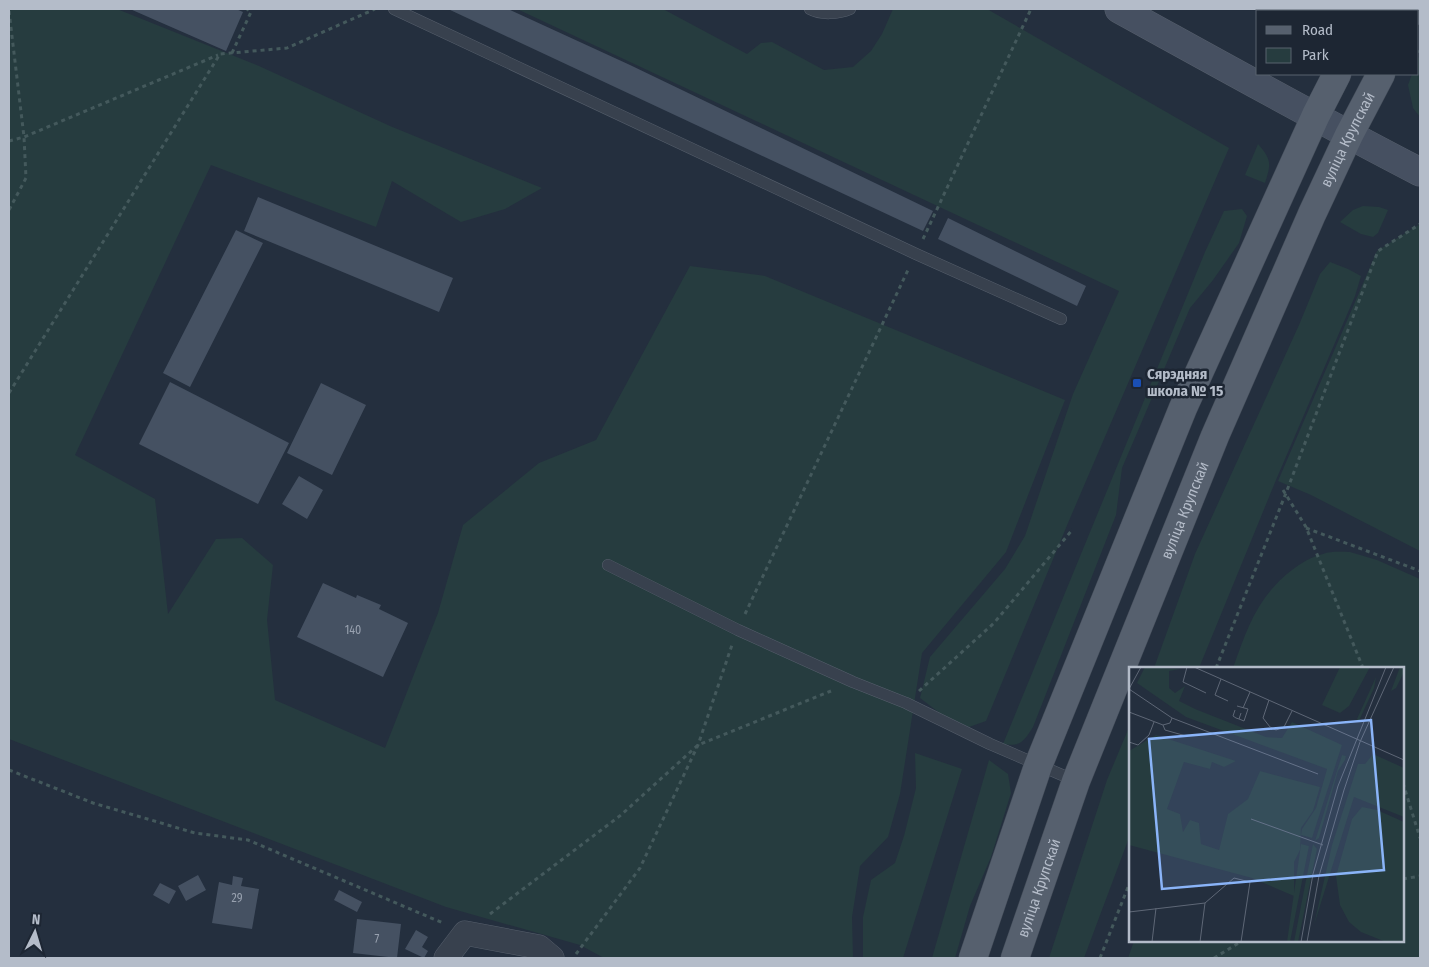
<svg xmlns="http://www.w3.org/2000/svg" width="1429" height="967" viewBox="0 0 1429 967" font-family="'Fira Sans Condensed',sans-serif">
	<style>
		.green { fill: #263c3f }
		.building { fill: #455162 }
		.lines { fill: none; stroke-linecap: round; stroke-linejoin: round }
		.lane-casing { stroke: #565f6c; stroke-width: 12 }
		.street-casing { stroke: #565f6c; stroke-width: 25 }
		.secondary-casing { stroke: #565f6c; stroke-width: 29 }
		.primary-casing { stroke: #414a57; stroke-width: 29 }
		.path { stroke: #44595c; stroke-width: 3; stroke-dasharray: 4 4; stroke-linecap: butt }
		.lane { stroke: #38414e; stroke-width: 11 }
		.street { stroke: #38414e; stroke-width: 24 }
		.secondary { stroke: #465061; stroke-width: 28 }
		.primary { stroke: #56606e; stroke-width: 28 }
		.transit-dot { fill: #1a4fb4; stroke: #1d2633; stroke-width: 2 }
		.labels { text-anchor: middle; stroke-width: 5; stroke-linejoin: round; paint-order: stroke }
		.number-label { font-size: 12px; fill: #98a1af }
		.street-label { font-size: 15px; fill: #b4bcc9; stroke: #1d2633 }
		.poi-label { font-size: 15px; font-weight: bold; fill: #b4bcc9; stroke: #1d2633; text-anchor: start }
		.inset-road { fill: none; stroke: #5e6776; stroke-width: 1 }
		.view { fill: #8ab4f8; fill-opacity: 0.15; stroke: #8ab4f8; stroke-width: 2.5 }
		.inset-edge { fill: none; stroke: #b4bcc9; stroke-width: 2.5 }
	</style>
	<rect width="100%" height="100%" fill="#242f3e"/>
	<path class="green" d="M9,9H117L259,66L390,126L542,188L505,209L461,222L392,181L376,227L211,165L75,455L155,499L168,614L216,539L242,538L273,565L267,620L275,700L385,748L438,613L463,525L539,463L596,440L690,266L765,276L1065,400L1006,552L922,653L900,794L888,837L860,866L852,917L853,958H604L580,945L446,907L9,739Z
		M517,9H663L747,54L761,43L772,42L824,70L853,67L871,51L882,34L893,9H987L1229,148L1068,523L986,721L969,727L941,714L920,698L930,657L1005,569L1025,536L1073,394L1119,291Z
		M1418,57L1420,59V117L1413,108L1408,85L1412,74H1418Z
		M1258,144C1272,160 1271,164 1265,183L1245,175Z
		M1363,206L1379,207L1388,210L1378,233L1373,237L1361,234L1340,222L1353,210Z
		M1242,209L1247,216L1239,243L1213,280L1190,308L1137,433L1122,468L1116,515L1033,727C1024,741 1021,747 1003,744L1205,252L1224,211Z
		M1420,224V551L1311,495L1278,481L1377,251Z
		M1330,262L1348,269L1361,276L1355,296L1276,480L1199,668H1154L1195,554L1299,325L1320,274Z
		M1350,552L1377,560L1420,579V958H1128L1134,941H1403V668H1233C1247,629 1257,597 1292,570C1301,563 1311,557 1323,554C1331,551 1341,552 1350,552Z
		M1130,725V835L1084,958H1049L1107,780Z
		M915,753L962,769L903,958H863V917L871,880L895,863L904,836L916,788Z
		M989,760L1008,774L1011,793L991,857L970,906L955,958H932Z"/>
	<path class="building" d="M130,9H236L243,12L226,51Z
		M448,9H508L630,65L933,211L923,231Z
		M258,197L453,278L439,312L244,231Z
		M948,218L1086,286L1077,306L938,239Z
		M236,230L263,243L190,387L163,373Z
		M170,382L289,443L258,504L139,444Z
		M321,383L366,405L332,475L287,453Z
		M299,476L323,490L307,519L282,504Z
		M323,583L356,598L357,595L381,605L379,609L408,623L383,677L297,637Z
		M198,875L206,890L186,901L178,886Z
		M233,876L243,878L241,886L259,889L252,929L212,923L219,882L232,885Z
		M160,883L176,891L169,904L153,895Z
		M339,890L362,902L357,912L334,900Z
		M357,919L401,924L397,958L353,953Z
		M416,930L428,937L422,947L428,951L424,958L405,949Z"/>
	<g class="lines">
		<defs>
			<path id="lane" d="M394,9L916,254L1061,319
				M810,9C821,15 838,14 850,9
				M608,565L738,630L853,682L906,703L990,744L1076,781"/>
			<path id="street" d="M446,958L465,933L539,947L552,958"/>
			<path id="secondary" d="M1119,9C1219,64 1319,120 1420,172"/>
			<g id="primary">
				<path d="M1370,11L1371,9"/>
				<path d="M1415,11L1417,9"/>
				<path d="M973,958L1038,766L1183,408L1316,115L1337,74"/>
				<path id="s1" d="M1015,958L1076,781L1215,436L1312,214L1349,135L1381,74"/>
			</g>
		</defs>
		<use href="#lane" class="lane-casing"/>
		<use href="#street" class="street-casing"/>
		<use href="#secondary" class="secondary-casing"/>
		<use href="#primary" class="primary-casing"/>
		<path class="path" d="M1295,9L1300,11
			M9,11L24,137L26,178L9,210
			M1418,51L1420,52
			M232,53L251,12L247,9
			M9,141L24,137L218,55
			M923,239L1031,9
			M9,393L220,54L287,48L375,9
			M1283,490L1306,527L1363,668
			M1306,528L1420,571
			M745,614L908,270
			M1216,668L1286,493L1378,251L1420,224
			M919,691L994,623L1073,529
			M9,770L93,803L195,833L248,840L443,923
			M1403,783L1420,838
			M1403,879L1420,876
			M490,914L621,815L698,745L831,691
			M576,954L640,868L698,745L732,645
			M1100,958L1130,882
			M1214,958L1242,941"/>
		<use href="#lane" class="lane"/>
		<use href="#street" class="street"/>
		<use href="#secondary" class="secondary"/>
		<use href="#primary" class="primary"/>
	</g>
	<rect class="transit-dot" x="1132" y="378" width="10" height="10" rx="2.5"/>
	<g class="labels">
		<g class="number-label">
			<text x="353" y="634">140</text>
			<text x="237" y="902">29</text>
			<text x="377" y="943">7</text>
		</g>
		<g class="street-label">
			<text dy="5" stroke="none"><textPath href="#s1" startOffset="884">вуліца Крупскай</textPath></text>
			<text dy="5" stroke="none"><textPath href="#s1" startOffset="479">вуліца Крупскай</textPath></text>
			<text dy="5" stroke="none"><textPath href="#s1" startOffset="74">вуліца Крупскай</textPath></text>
		</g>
		<g class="poi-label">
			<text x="1147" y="379">Сярэдняя<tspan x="1147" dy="17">школа № 15</tspan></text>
		</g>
	</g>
	<g transform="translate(1129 667)">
		<rect width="275" height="275" fill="#242f3e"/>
		<path d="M16,0L51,2L40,4V21L46,26L56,19L50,34L66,42L137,70L153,71L163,55L213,78L183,171L172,168L173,162L187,141L198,102L57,50L8,16ZM211,0H241L220,39L211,46L193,38ZM271,0L275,1V5L267,21L262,24ZM247,10L245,21L229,56L228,52ZM27,68L107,94L95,100L83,95L81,102L55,95L38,142L51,147L54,165L61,153L70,156L72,177L90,183L99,147L119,132L131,104L191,120L184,144L172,161L171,183L165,195V229L123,211L0,178V84ZM244,87L275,101V150L225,130L185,258L203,178L229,97H236ZM213,88L217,89L216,93L209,104L190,171L186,174ZM233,140L248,143L275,155V275H257L232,265L220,255L211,238L207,209L223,152ZM172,177L180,179L161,275H158ZM184,177L188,182L169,275H165Z" fill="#263c3f"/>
		<path class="inset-road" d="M58,0L54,15L77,26M65,0L275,93M92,12L86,28L99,34M0,22L43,51L41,56L34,58L0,45M0,22L12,0M140,33L134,51L141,60L147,63L155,60L163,44M108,39L119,42L115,54L110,52M114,41L121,25M106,43L104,49L107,51L110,52L112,46M43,51L189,107M34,58L36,63L57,69M0,75L9,78L20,68L25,55M122,152L194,178M0,245L76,236M23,275L27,241M71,275L76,236L105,211L121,215L112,275M172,275L184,207L209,119L257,0M178,275L190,209L215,123L231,75L265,0"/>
		<path class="view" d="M242,53L255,203L33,222L20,72Z"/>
		<rect width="275" height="275" class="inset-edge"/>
	</g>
	<rect width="1429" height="967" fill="none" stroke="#b4bcc9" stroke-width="20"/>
	<rect x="1256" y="10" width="162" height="65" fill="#1d2633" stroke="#59626f"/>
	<rect x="1266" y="26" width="25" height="8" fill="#56606e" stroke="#59626f"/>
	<text x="1302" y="35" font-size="15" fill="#b4bcc9">Road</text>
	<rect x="1266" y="48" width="25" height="15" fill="#263c3f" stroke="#59626f"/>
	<text x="1302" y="60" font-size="15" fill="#b4bcc9">Park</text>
	<g transform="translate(35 932) rotate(5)" stroke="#1d2633" stroke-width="4" paint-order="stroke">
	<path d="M0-4L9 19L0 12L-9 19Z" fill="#b4bcc9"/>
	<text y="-8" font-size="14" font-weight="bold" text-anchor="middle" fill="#b4bcc9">N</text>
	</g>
</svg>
